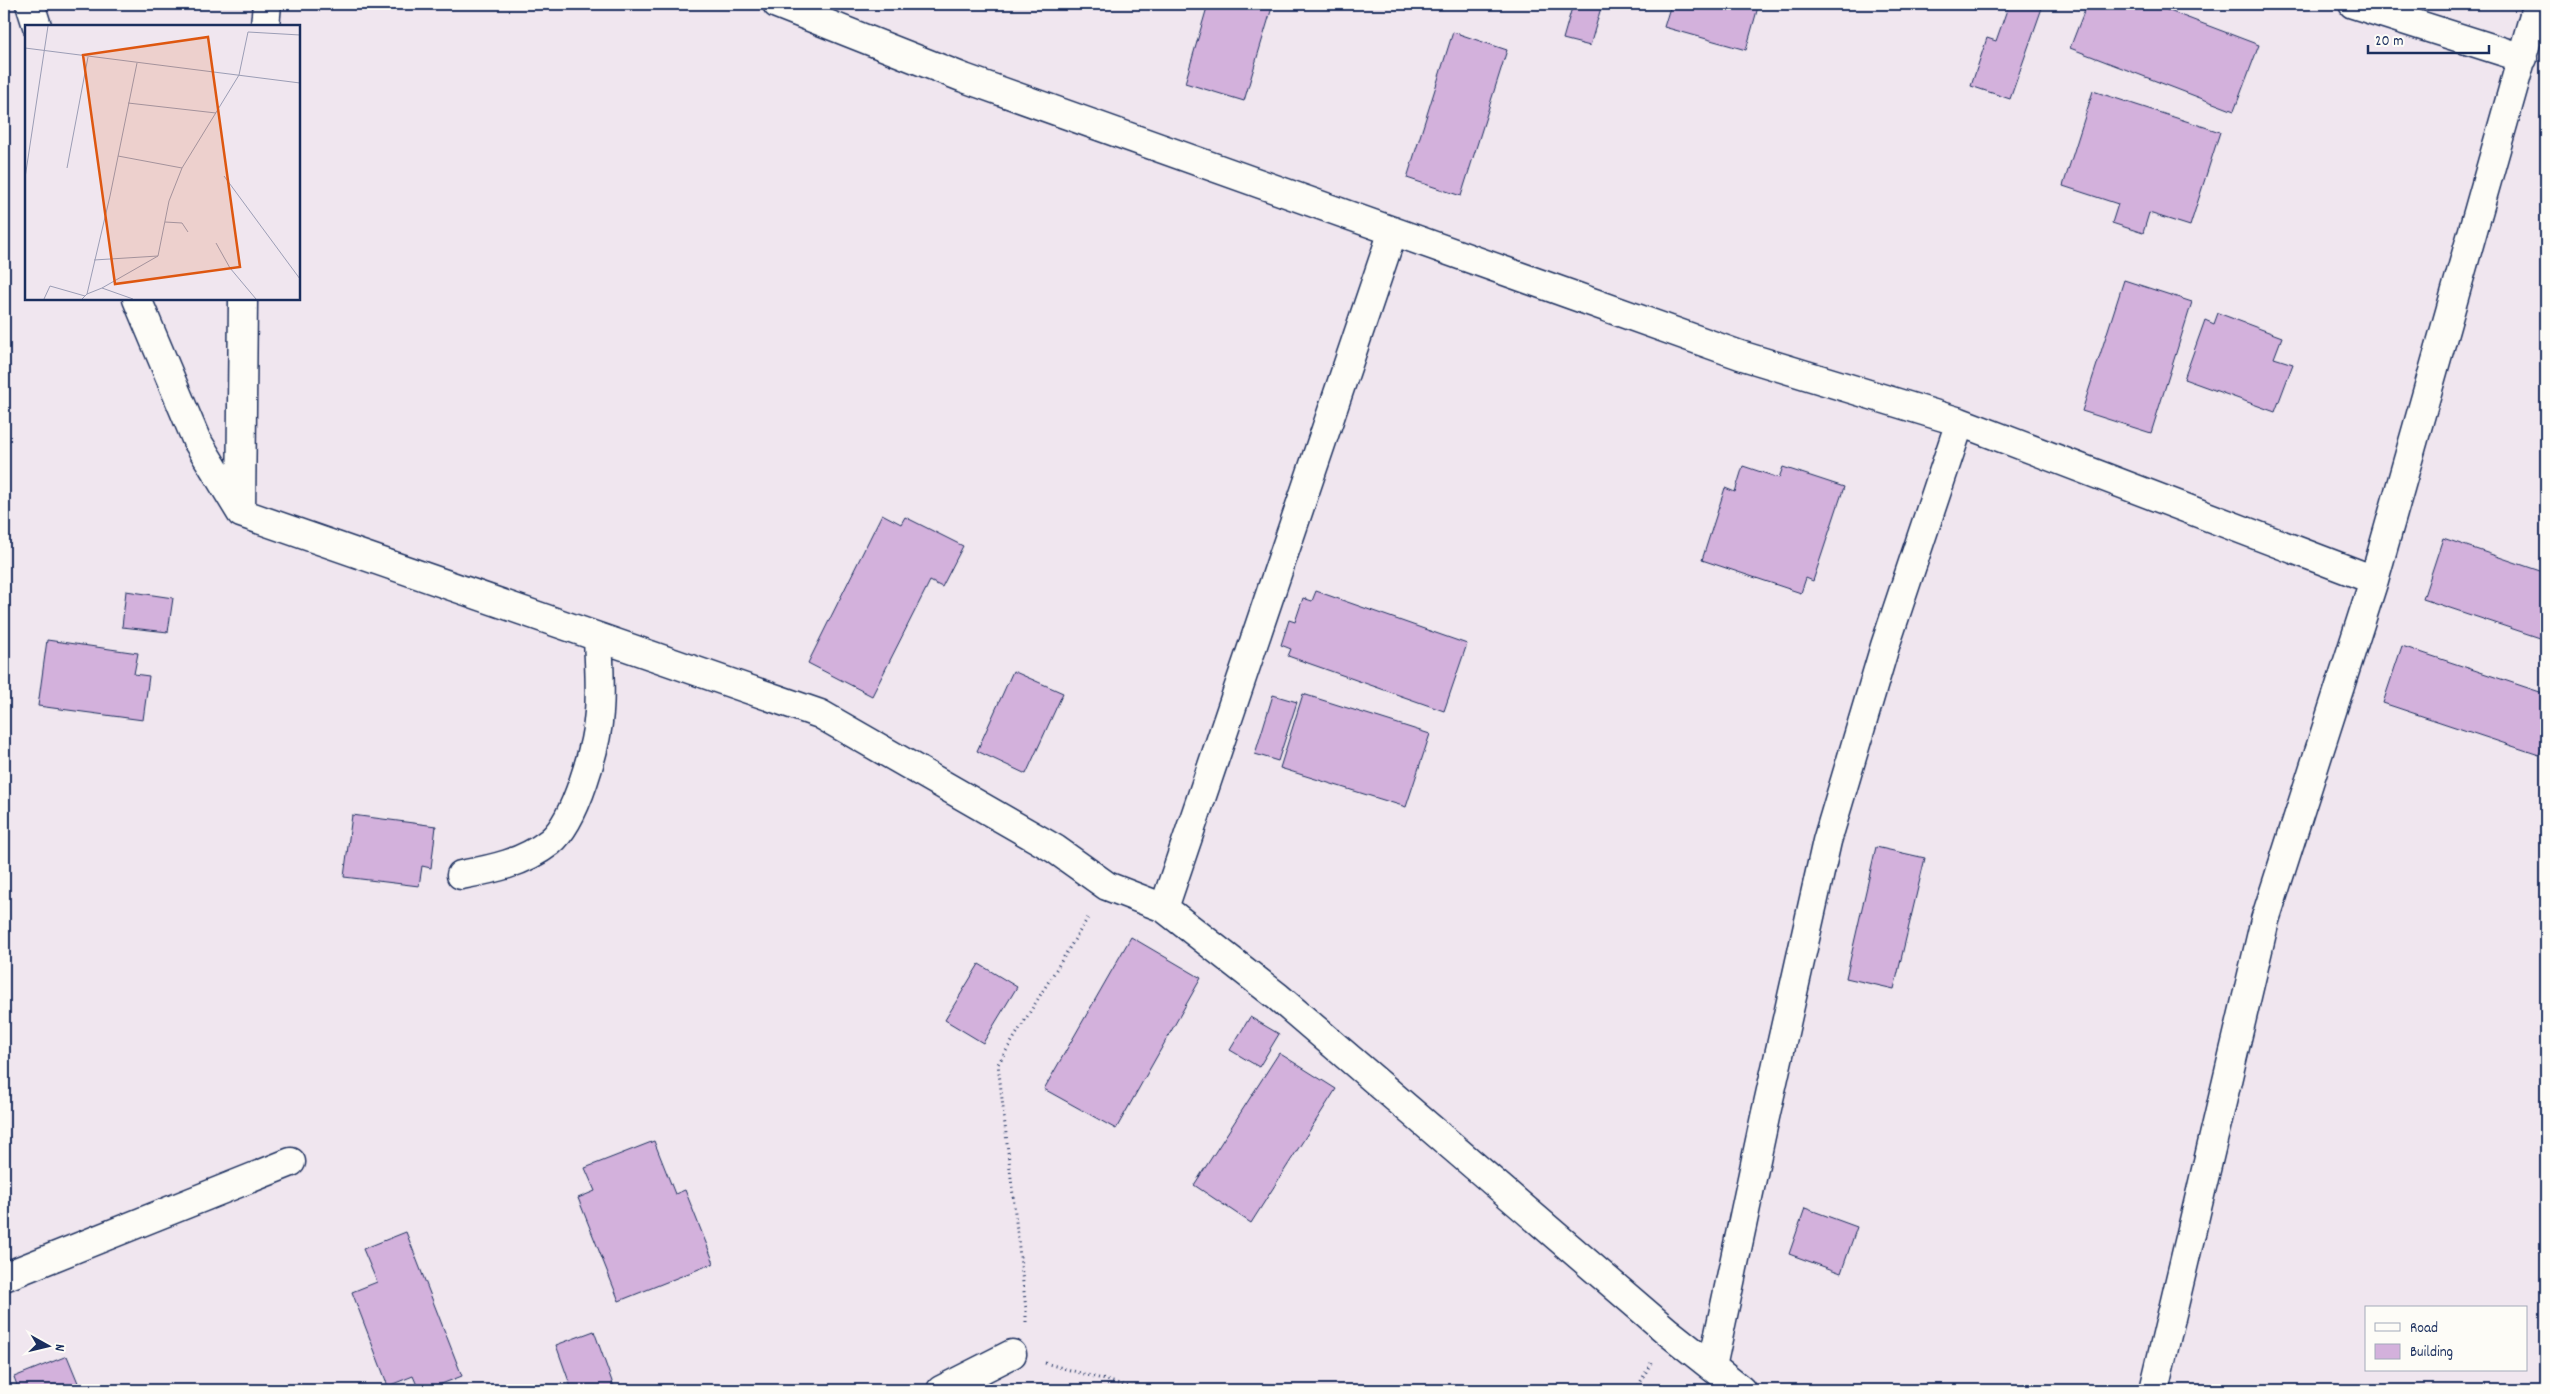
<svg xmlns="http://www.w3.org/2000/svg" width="2550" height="1394" viewBox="0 0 2550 1394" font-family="Dekko,sans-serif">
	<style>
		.building { fill: #d3b1dc; stroke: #1b2f5e }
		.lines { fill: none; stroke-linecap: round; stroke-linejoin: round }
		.minor-casing { stroke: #1b2f5e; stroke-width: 31 }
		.path { stroke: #1b2f5e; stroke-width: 3; stroke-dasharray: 1 4; stroke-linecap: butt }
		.minor { stroke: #fdfcf7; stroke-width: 28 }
		.inset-road { fill: none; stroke: #9b9db5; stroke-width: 1 }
		.view { fill: #de5710; fill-opacity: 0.15; stroke: #de5710; stroke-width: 2.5 }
		.inset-edge { fill: none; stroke: #1b2f5e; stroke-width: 2.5 }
	</style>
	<rect width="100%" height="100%" fill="#f0e6ef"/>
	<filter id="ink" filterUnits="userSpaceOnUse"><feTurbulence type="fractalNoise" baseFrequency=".02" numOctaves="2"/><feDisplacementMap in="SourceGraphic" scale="10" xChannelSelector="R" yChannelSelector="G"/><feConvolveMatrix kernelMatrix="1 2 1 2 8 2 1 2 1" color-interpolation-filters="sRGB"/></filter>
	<g filter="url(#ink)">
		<path class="building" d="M1208,4H1273L1244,101L1185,83Z
			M1573,4H1602L1590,46L1563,39Z
			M1671,4H1748L1758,7L1746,50L1664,27Z
			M2009,4H2028L2042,8L2010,99L1971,86L1987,38L1996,41Z
			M2087,4H2151L2259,45L2234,111L2070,48Z
			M1453,32L1507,50L1461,196L1407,178Z
			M2093,91L2220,132L2190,226L2149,213L2143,233L2112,223L2118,204L2063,186Z
			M2124,280L2192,302L2151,433L2082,411Z
			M2218,313L2282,337L2274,358L2293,364L2275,412L2184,379L2205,320L2214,324Z
			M1743,466L1779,478L1783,467L1844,487L1813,581L1806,578L1801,593L1702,560L1725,488L1735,492Z
			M882,514L901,524L905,517L963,546L942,587L930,581L872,696L808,663Z
			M2443,538L2546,573V640L2423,599Z
			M126,591L173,598L168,632L122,627Z
			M1316,591L1467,644L1444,711L1288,656L1291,649L1281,645L1289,620L1295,622L1303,598L1312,601Z
			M47,640L138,653L134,674L149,676L143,720L38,706Z
			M2402,646L2546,694V734L2539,755L2383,703Z
			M1013,671L1063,693L1026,774L977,751Z
			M1303,694L1430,734L1406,807L1280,768Z
			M1273,695L1297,702L1278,761L1255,754Z
			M352,815L436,826L431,868L422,866L419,886L344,877Z
			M1876,847L1925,858L1894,989L1846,978Z
			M1131,937L1201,978L1116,1129L1044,1089Z
			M979,964L1017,987L983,1043L945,1020Z
			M1250,1017L1279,1034L1259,1067L1230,1050Z
			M1279,1053L1336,1089L1251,1223L1194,1185Z
			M654,1141L675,1194L685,1190L714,1263L619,1301L578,1198L595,1191L585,1168Z
			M1805,1208L1857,1227L1841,1273L1789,1254Z
			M406,1232L462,1376L426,1390H419L413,1376L388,1386L352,1292L377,1282L363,1249Z
			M594,1331L615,1390H572L556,1345Z
			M67,1356L81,1390H4L17,1385L14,1377Z
			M758,1386L760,1390H748Z"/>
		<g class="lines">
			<defs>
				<path id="minor" d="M30,4L37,26
					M777,4L964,78L1740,355L1960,422L2374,580
					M2353,4L2523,58
					M265,26L267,4
					M137,299L196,439L241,513L243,299
					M241,513L820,714L1055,849L1107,886L1164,908L1278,997L1668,1332L1741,1390
					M461,875C493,869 523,863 550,842C576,821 597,745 599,712C601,688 599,663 598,639
					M1164,908L1393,231
					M4,1277L291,1162
					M1712,1367L1765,1117L1827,841L1885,646L1960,422
					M941,1390L1012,1354
					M2154,1390L2265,920L2374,580L2537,4"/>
			</defs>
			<use href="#minor" class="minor-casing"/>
			<path class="path" d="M1026,1322V1309L998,1064L1089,916
				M1045,1363L1141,1390
				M1636,1390L1651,1363"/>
			<use href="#minor" class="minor"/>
		</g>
	</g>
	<g transform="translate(25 25)">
		<rect width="275" height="275" fill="#f0e6ef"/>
		<path class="inset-road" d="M0,23L275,58M103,78L191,88M93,131L157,143M42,143L63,32M199,151L275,254M0,153L23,1M140,197L157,198L163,207M191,218L205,243L231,274M133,231L144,176L157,143L214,50L223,7L275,10M69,235L133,231L77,263M62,269L77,263L108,274M19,274L25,261L60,271M57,274L62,269L85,171L112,38"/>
		<path class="view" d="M183,12L215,242L90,259L58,30Z"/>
		<rect width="275" height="275" class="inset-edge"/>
	</g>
	<rect width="2550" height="1394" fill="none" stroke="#fdfcf7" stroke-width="20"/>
	<rect x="10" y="10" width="2530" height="1374" fill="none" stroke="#1b2f5e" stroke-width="2" filter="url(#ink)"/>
	<rect x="2365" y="1306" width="162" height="65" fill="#fdfcf7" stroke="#a3aaba"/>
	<rect x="2375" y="1323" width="25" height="8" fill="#fdfcf7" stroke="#a3aaba"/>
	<text x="2410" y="1332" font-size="15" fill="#1b2f5e">Road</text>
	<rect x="2375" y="1344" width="25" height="15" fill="#d3b1dc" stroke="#a3aaba"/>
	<text x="2410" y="1356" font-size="15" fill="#1b2f5e">Building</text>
	<g transform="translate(48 1346) rotate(98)" stroke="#fdfcf7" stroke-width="4" paint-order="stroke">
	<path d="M0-4L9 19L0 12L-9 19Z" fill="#1b2f5e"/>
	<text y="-8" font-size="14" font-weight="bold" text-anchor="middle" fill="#1b2f5e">N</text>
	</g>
	<path d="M2368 45v8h121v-8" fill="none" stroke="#1b2f5e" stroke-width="2.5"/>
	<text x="2375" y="45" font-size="15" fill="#1b2f5e" stroke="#fdfcf7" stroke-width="4" paint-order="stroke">20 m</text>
</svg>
